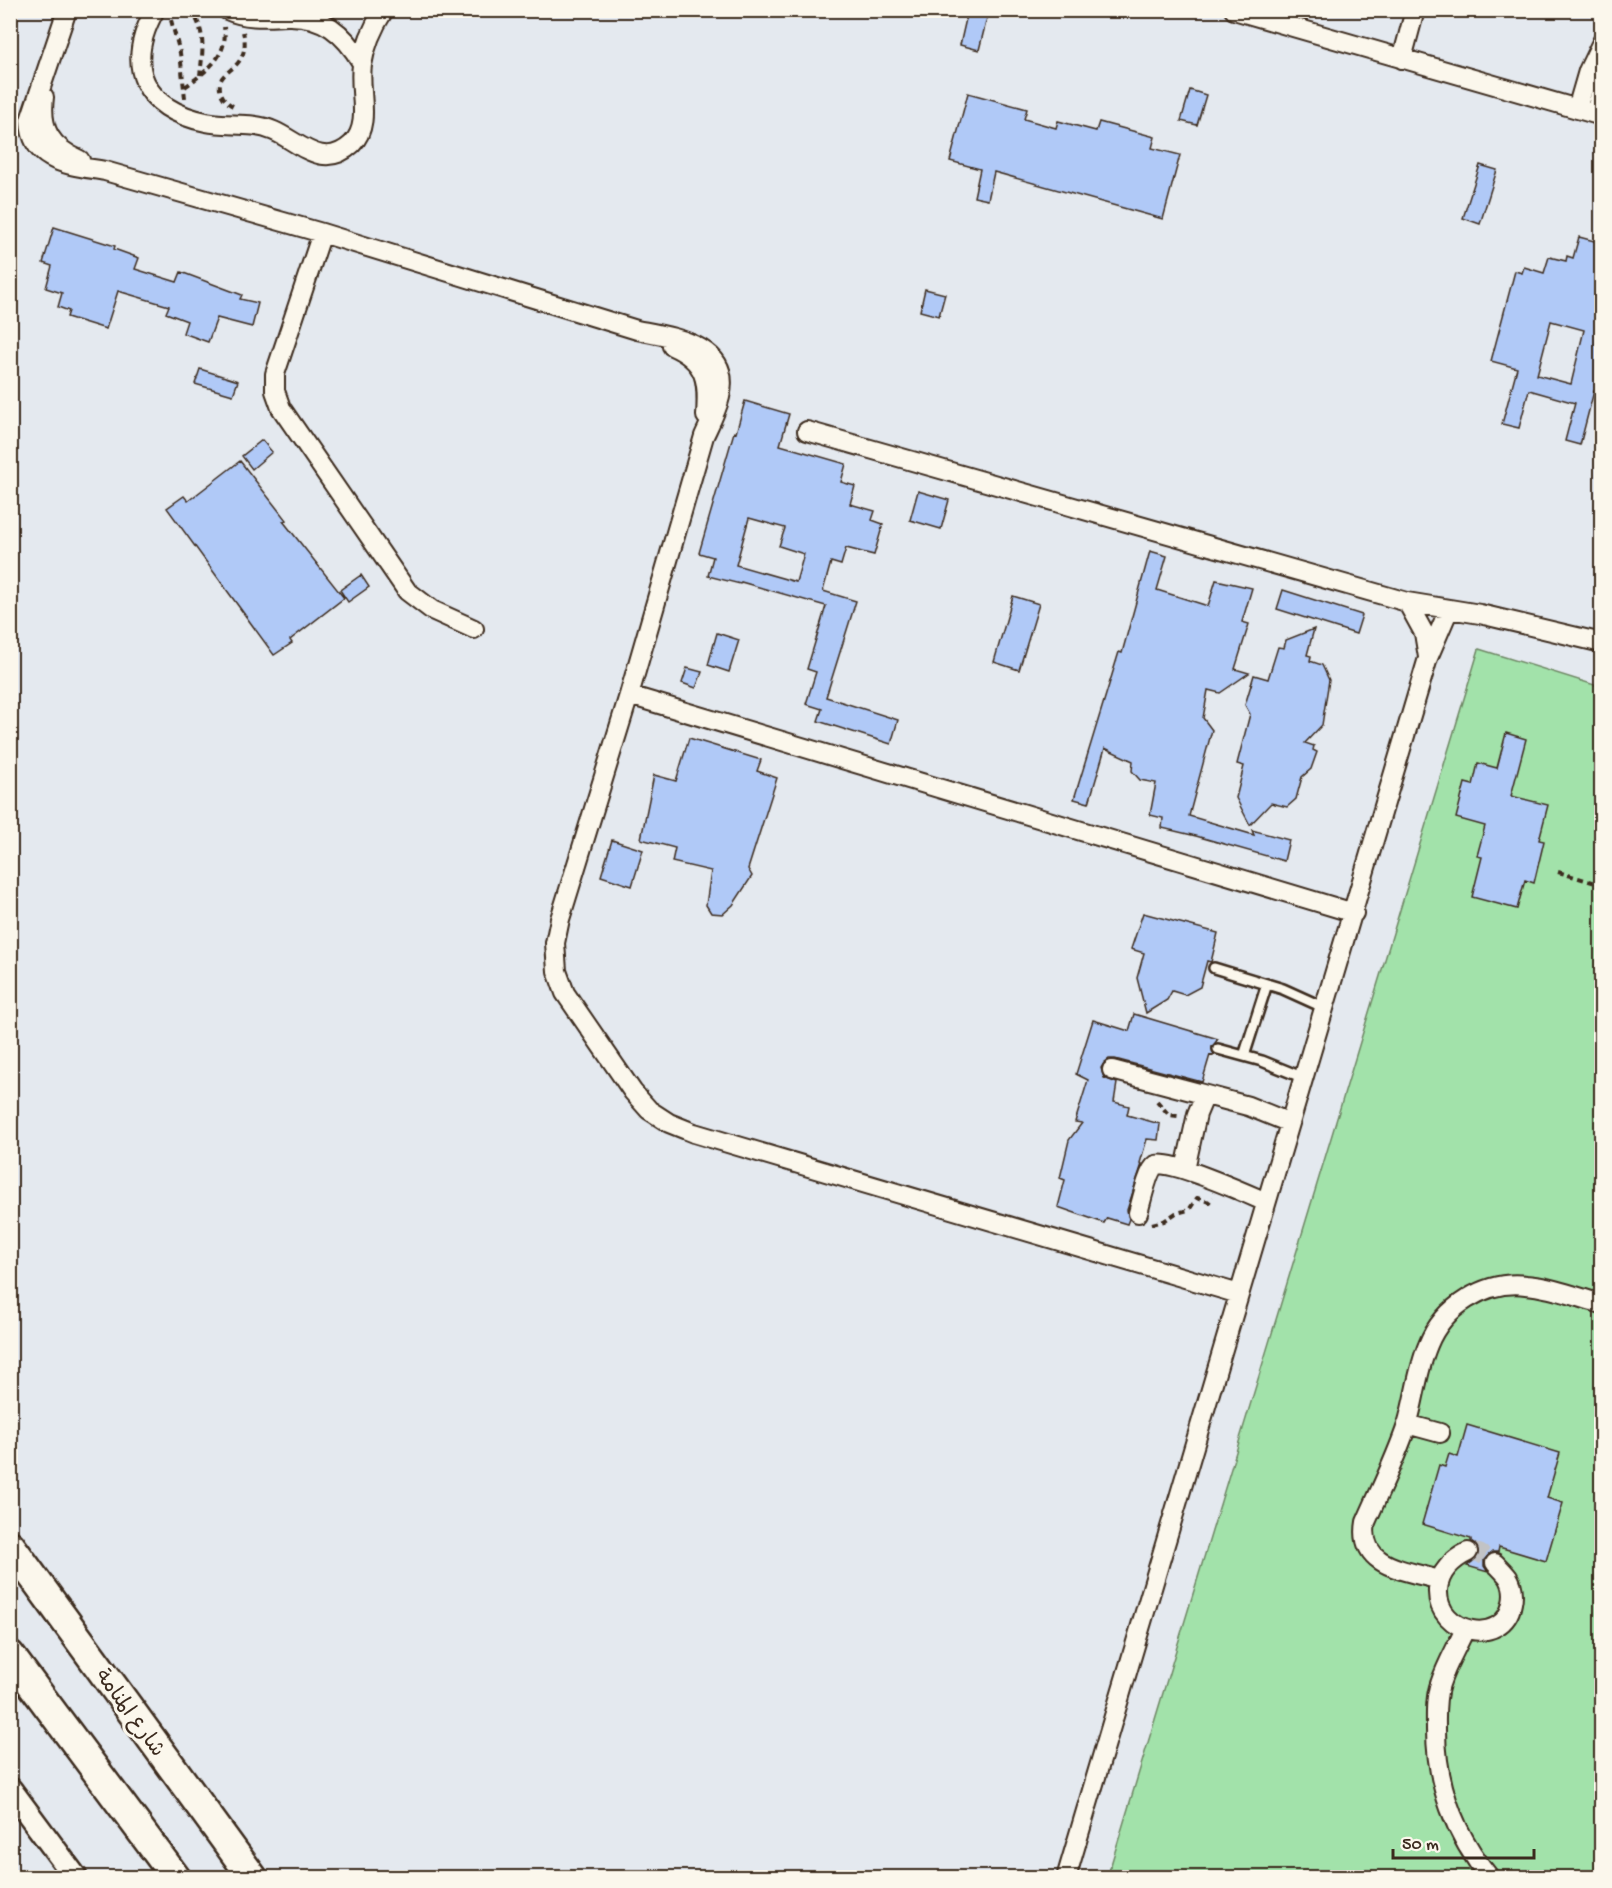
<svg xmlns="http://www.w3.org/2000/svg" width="1612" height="1888" viewBox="0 0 1612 1888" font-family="'Gochi Hand','Playpen Sans Arabic',sans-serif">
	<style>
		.green { fill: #a2e2aa; stroke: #6e8664; stroke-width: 1.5 }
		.building { fill: #b0c9f7; stroke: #3b2a1e; stroke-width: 1.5; fill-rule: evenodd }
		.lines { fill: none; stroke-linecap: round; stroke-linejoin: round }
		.minor-tunnel { stroke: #c2c3c5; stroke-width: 18; stroke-dasharray: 18 9; stroke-linecap: butt }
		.service-casing { stroke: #3b2a1e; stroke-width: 14 }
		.minor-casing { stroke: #3b2a1e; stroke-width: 22 }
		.tertiary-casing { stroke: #3b2a1e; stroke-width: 27 }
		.primary-casing { stroke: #3b2a1e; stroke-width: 33 }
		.path { stroke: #3b2a1e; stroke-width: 4; stroke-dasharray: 6 4.5; stroke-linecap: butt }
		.service { stroke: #fbf7ec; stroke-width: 9 }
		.minor { stroke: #fbf7ec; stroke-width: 18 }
		.tertiary { stroke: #fbf7ec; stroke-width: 22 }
		.primary { stroke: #fbf7ec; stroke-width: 28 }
		.labels { text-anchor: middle; stroke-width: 6; stroke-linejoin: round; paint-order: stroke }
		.street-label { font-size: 21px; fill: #3b2a1e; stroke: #fbf7ec }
	</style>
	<rect width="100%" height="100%" fill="#e4e9ef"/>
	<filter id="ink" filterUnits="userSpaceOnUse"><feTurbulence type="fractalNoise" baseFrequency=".0167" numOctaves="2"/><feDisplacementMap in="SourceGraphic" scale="12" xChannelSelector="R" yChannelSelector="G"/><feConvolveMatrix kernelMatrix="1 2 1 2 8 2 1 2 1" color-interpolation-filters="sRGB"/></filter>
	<g filter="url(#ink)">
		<path class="green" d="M1479,649L1601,687V1877L1107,1878Z"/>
		<path class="building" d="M968,10H989L979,50L960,45Z
			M1190,90L1206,95L1197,125L1181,121Z
			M968,93L1027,109L1024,119L1056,128L1058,121L1096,131L1099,122L1155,137L1152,148L1180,155L1163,219L994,172L988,200L974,197L980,169L950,161Z
			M1480,165L1497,170L1480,224L1463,218Z
			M54,227L115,246L114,249L139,258L135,269L177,282L181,272L242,295L240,299L258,303L252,327L217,318L208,342L183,333L187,321L166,313L169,306L118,291L106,329L67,317L69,311L58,307L62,293L46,288L52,266L43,263Z
			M1579,237L1602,243V260L1598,275L1602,276V393L1594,391L1580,445L1565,441L1575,403L1529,390L1519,428L1502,424L1517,368L1491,361L1515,271L1522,273L1524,267L1544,273L1549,257L1566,261L1567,256L1573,258ZM1551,321L1584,330L1571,384L1537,375Z
			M925,289L945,294L939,316L920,311Z
			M200,369L238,381L233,395L195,384Z
			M745,401L789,414L780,445L846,464L841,482L855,486L850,504L875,511L872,520L883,524L874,555L846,548L841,565L831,562L823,591L856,601L826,697L898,720L891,744L818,721L822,709L806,704L816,672L807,669L826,606L741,582L740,584L708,576L713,557L699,553L734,432L736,433ZM749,518L785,528L779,546L804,554L796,582L736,565Z
			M262,440L272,452L252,469L242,456Z
			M240,461L286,520L283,521L344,598L290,640L292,643L274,655L167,508L184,496L188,501Z
			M918,491L949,500L941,529L910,520Z
			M1150,551L1167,556L1157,590L1208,606L1216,580L1252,588L1242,622L1249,624L1235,669L1249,673L1220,693L1208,690L1203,718L1212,730L1189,816L1254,835L1252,830L1289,840L1284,861L1196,836L1162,828L1163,818L1150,815L1156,783L1140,780L1132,771L1133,761L1105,748L1089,803L1074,799L1119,652L1122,653Z
			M361,575L369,587L348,602L340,590Z
			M1283,590L1362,615L1356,634L1277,609Z
			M1013,596L1039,604L1019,670L994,662Z
			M1314,629L1307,655L1311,656L1310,661L1322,665L1329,680L1322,725L1305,743L1314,746L1313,750L1317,752L1311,769L1302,777L1296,799L1287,807L1271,803L1250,825L1236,798L1244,766L1237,764L1250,714L1245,705L1254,675L1268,679L1278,647L1284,648L1286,640Z
			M717,633L739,640L729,672L708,665Z
			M687,668L702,672L696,688L682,683Z
			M1506,733L1526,739L1511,796L1548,805L1539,840L1544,841L1534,883L1525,880L1517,909L1472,897L1482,857L1477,856L1485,826L1456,818L1465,783L1473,785L1478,763L1497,768Z
			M689,738L761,760L757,771L777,778L748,869L752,876L733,905L723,914L711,913L706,905L711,871L672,862L675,848L641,839L654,775L676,781Z
			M612,840L643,850L632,886L601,876Z
			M1143,913L1218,933L1211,962L1207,961L1200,987L1185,995L1172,991L1167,1000L1146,1013L1137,978L1144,953L1131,949Z
			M1134,1014L1218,1039L1212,1047L1214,1054L1213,1056L1210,1055L1202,1082L1115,1059H1109L1104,1063L1101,1068L1104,1078L1117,1083L1114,1102L1129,1106L1127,1115L1160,1124L1158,1140L1147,1139L1140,1163L1142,1164L1127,1210L1129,1219L1127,1224L1107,1218L1104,1223L1058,1207L1065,1180L1060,1178L1069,1140L1082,1123L1075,1122L1088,1080L1076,1074L1093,1020L1129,1031Z
			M1467,1425L1560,1453L1547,1498L1563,1503L1546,1561L1499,1547L1498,1552H1492L1484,1560V1566L1488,1572L1467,1566L1477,1558L1479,1553L1478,1546L1471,1541V1539L1422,1524L1439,1465L1445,1467L1449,1454L1458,1457Z"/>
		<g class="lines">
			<path class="minor-tunnel" d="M1468,1552L1479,1553L1495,1563"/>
			<defs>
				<path id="service" d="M1214,968L1283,989L1325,1008
					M1218,1049L1262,1061L1304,1078
					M1244,1056L1267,984"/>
				<path id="minor" d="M67,10L30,120C31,164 71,165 105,171L322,233L637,330C672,337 733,344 720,397C717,410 710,423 704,436L629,695L560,919L555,943L557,971L565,993L633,1092L649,1110L669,1123L694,1133L1239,1294
					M155,10C124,66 143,109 206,122C229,127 251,121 274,131C299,142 323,171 352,144C372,124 358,91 362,65C365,45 373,27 384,10
					M227,10C247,19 266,17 287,16C323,15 344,33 362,63
					M1234,10L1602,116
					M1402,59L1415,10
					M44,97C40,129 50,147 80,160
					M1577,109L1588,71L1602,42
					M1595,114L1602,87
					M322,233L275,374V391L281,408L407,591L432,610L474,629
					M672,346C708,362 708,382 706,416
					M807,431L1407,602L1480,614L1602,643
					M1407,602L1424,633L1428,657
					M629,695L1354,913
					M1112,1070L1248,1106L1290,1123
					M1185,1169L1197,1114L1205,1095
					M1138,1213C1141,1203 1148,1170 1156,1165C1169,1159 1250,1195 1266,1202
					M1407,1424L1440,1433
					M1468,1552C1453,1559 1439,1572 1438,1590C1436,1634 1504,1648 1512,1603C1514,1594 1513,1585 1508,1577C1504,1572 1499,1567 1495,1563
					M1440,1580C1406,1570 1358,1568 1366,1522C1380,1490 1396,1458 1407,1425C1415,1399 1417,1371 1428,1345C1443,1307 1485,1280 1526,1285C1552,1287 1577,1297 1602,1304
					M1465,1629C1457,1647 1446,1665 1440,1684C1435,1698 1436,1715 1436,1730C1436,1784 1455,1835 1490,1878
					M1066,1878L1428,658L1449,609"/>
				<path id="tertiary" d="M10,1789L76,1878"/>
				<path id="primary" d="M10,1545L253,1878
					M10,1655L176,1878"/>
			</defs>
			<use href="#service" class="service-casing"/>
			<use href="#minor" class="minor-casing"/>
			<use href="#tertiary" class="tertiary-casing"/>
			<use href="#primary" class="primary-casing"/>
			<path class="path" d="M191,10C206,31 203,51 200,75
				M171,20L180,53L185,98
				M185,87C206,71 229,56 224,27
				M233,106C223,101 216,89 222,78C227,71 235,68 240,60C245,52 246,42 243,32
				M1558,872L1602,885
				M1157,1101L1169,1115L1178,1116
				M1152,1224L1164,1221L1176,1213L1189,1210L1197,1198L1209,1202L1213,1197"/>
			<use href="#service" class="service"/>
			<use href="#minor" class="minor"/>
			<use href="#tertiary" class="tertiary"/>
			<use href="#primary" class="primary"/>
		</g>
	</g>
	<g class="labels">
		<g class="street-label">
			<text transform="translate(131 1712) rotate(54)" y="7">شارع المنامة</text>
		</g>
	</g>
	<rect width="1612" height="1888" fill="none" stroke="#fbf7ec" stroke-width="36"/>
	<rect x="18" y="18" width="1576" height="1852" fill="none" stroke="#3b2a1e" stroke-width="2" filter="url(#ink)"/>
	<path d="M1393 1849v9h141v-9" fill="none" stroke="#3b2a1e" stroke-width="3"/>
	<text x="1402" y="1849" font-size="18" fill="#3b2a1e" stroke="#fbf7ec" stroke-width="4.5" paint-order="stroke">50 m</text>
</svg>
